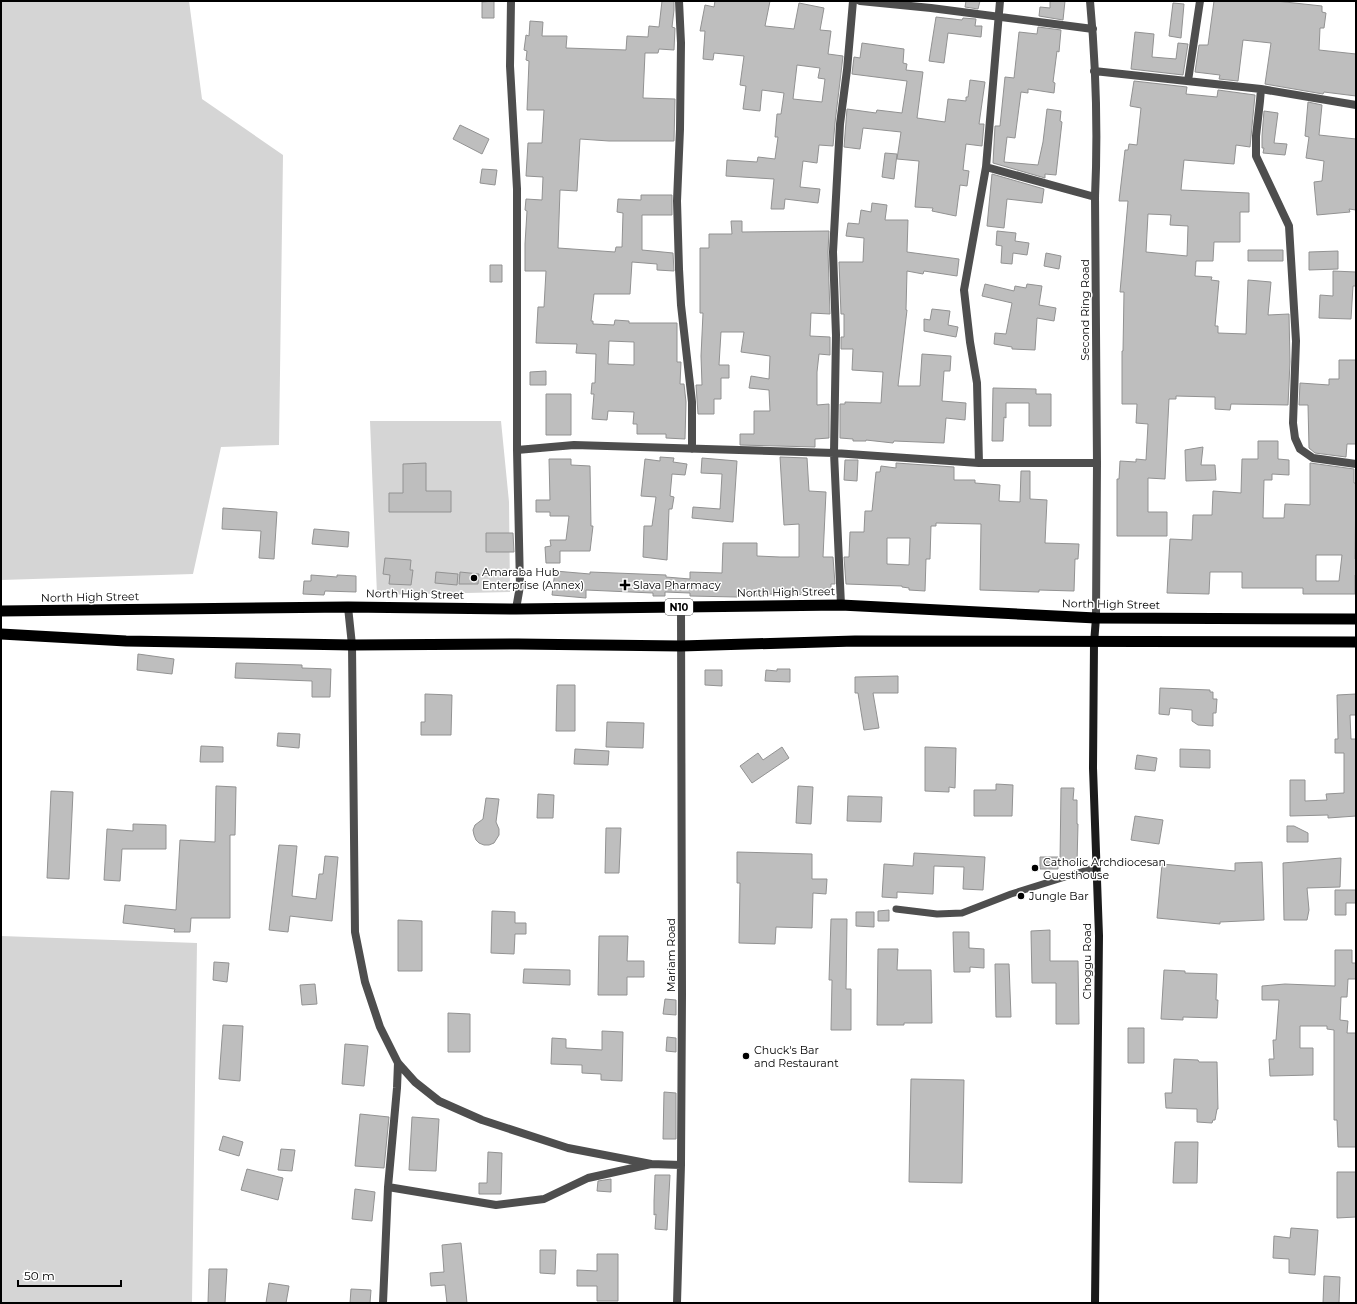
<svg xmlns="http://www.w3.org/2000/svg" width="1357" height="1304" viewBox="0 0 1357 1304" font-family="Montserrat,sans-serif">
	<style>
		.green { fill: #d5d5d5 }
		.building { fill: #bebebe; stroke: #929292; fill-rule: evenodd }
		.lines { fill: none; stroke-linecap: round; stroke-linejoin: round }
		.service { stroke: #4e4e4e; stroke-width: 7 }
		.minor { stroke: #4e4e4e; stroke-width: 8 }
		.secondary { stroke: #1b1b1b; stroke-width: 8 }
		.trunk { stroke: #000; stroke-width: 11 }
		.poi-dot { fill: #000; stroke: #fff; stroke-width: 1.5 }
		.labels { text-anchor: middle; stroke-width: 3; stroke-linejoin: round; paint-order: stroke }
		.shield { fill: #fff; stroke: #4c4c4c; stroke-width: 1 }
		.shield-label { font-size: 10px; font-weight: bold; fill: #000 }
		.street-label { font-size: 11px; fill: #000; stroke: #fff }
		.poi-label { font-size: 11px; fill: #000; stroke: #fff; text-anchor: start }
	</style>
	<rect width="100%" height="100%" fill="#fff"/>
	<path class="green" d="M1,1H189L202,99L283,155L279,445L221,447L193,574L1,580Z
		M370,421H501L509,502L510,592L377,595Z
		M1,936L197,943L192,1303H1Z"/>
	<path class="building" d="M494,1V18H482V2Z
		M662,1H674V10L672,27L675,28L674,50L659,49L658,53H645L643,98L675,99L674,141H609L580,139L577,191L560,190L558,248L615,252L616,247H622L623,213L617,212L618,199L641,200V195H672V215H642V250L673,253L674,271L657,270V264L632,262L630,294H594L591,321H593V324L614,325L615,320L629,321V323H677V362H681L680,384H684L686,402L685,439L666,438V434H637V424H633L634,412L608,411L607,420L592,419L594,394H591L592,383H595L596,354L576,353L577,344L536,343L538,307H544L546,271H525V244L527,211L525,210L526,199L542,200L543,177L526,176L528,143H542L544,110H527L529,61L526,60L527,51L524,50L526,35L529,36L530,21L543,22L542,36H567L566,48L626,50L627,36L648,37L649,26L659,27ZM609,341L634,342V365L608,364Z
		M715,1H770L765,26L794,29L799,3L824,8L820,30L831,31L828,54L843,56L835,123L833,146L819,145L817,163L803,161L800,187L820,189L818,203L785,199L784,209H771L774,179L726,176L727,160L757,162L758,157L775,159L778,137H775L777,114H781L784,93L762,90L760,111L743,109L746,86L740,85L744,56L714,53L713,60L703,59L705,31H700L705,5L714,7ZM797,65L820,68L818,78L825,79L822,102L793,99Z
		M966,1H980L978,9L965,7Z
		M1050,1H1065L1063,20L1039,16L1040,7L1050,8Z
		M1214,1H1276L1322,6V12L1326,13L1324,28H1320L1319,50L1356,54V96L1324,92L1323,94L1265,84L1271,43L1243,40L1238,81L1219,79L1220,75L1195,72L1199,45H1208Z
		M1173,3L1184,4L1181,38L1169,36Z
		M936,17L962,20L963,18L976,19L975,26H982L981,37L948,33L944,63L929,61Z
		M1038,27L1061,30L1059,52L1057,51L1053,82L1055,83L1054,93L1028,89V93L1021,92L1015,138L1007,137L1004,162L1038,165L1043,142L1047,109L1061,111L1060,121L1062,122L1056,175L1045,174V178L993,163L995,126H1000L1005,77L1014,78L1019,32L1037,34Z
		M1135,32L1154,34L1152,57L1176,59L1178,43L1188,44L1183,75L1131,69Z
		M862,43L904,49L903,63L907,64L906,70L923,72L917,118L945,122L948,99L966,101V97H968L970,80L985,82L979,124H984L982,146L966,144L963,170L969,171L967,186L960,185L956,216L932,211L933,208L915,207L919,161L897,159L901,132L863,128L860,149L844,147L847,109L876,113L877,110L902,113L907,81L852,74L854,57L860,58Z
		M1134,81L1187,87L1186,94L1217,97L1218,90L1255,95L1250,147L1236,145L1234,164L1184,160L1181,190L1249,193V212H1240V242H1214L1213,261H1196L1195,276L1212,277L1211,280L1219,281L1215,326H1218V333L1246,334L1248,280L1271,282L1268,315L1289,314L1290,362L1288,405L1231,404L1230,410L1215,409V397L1176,396V399H1169L1165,479L1148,478V512H1167V536H1117V479H1119L1120,461L1136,462V459L1146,460L1148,424L1136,423L1137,404H1122V351H1123L1124,292H1120L1128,201H1119L1125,150H1128L1129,144L1137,145L1141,108L1130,106ZM1148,214L1171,215L1170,225L1188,226L1187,256L1146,252Z
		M1308,102L1322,105L1319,135L1356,139V210L1349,209L1350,212L1317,215L1314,182L1322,181L1324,161L1306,158L1309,137L1305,136Z
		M1264,111L1278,113L1274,143L1287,144L1285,155L1263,153L1264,148H1262V136Z
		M460,125L489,139L482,154L453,139Z
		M885,153L897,154L894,179L882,177Z
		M482,169L497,170L495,185L480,183Z
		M992,174L1044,189L1042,203L1007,199L1004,228L987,226Z
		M872,203L887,205L885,220H908L907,252L959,259L957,276L924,271L923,274L907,271L906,310H907L898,386H920L922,354L951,356L950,371H944L942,401L966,403L965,420L946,418L944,443L894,441L893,443L866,440V441H853V439L840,438V404H845V402L881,403L883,372L852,370L853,349H841V337H844V314H841L839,262H863L864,238L846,236L848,223L859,224L861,210L871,212Z
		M731,221H742V232L829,231L828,252L830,314L811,313L810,336L830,337V355L819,354L817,372V405L829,404V438L815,439V447L740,445V434H754V411H770L769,390L749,388L751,376L769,379L770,356L741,352L744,332H721L719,365H729V378H721V399H714V414H698L696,385H702L701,356L703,313H700V248H709V234H732Z
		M997,231L1016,233L1015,241L1029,243L1027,255L1013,253L1012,264L1001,263L1002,246L996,245Z
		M1248,250H1283V261H1248Z
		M1338,251V269L1309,270V252Z
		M1046,253L1061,256L1059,269L1044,266Z
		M490,265H502V282H490Z
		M1333,271L1356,272V286H1353L1351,319L1319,318L1320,295L1333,296Z
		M985,284L1014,291L1015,286L1026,288L1027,284L1042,286L1039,305L1056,308L1054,321L1037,318L1035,350L1012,349V347L994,344L995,333L1006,334L1012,303L982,296Z
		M932,309L950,311L948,325L958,327L956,337L924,331V319L930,320Z
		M1339,360H1356V444H1347L1346,457L1315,453L1309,448L1308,405H1299L1300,383L1329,385V379H1339Z
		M546,371V385H530V372Z
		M993,388L1036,389V394H1051V426H1029V403H1006V418L1004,417L1003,441H992Z
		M546,394H571V435H546Z
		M1258,441H1278V459L1289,460V475L1272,474V480H1264L1263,518H1284L1285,504L1310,505V463L1354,469V483H1356L1355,559H1356V576L1355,575V594H1303V588H1242V572H1210L1209,594L1167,593L1170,539L1192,540L1193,515H1212L1213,491L1241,493L1242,459H1258ZM1316,555H1342L1339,581H1316Z
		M1203,447L1201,465H1215L1216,480L1186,481L1185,450Z
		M660,457L674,458L673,462L687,464L685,475L672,474L670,496L674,497L672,509H669L667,560L643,557L644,526H652L656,497L641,496L645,459L660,461Z
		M780,457L807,458L809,491L826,492L823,557H833L835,584H831V595L763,594V596L737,595V597L690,596V593L665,592V596H653V593L586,590V598L552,595L555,571L590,574V572L666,575V577L690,579V572L722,573L723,543H757V556L780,557H799V524L784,525Z
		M702,458L737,461L733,522L692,518L693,507L720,509L722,474L701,473Z
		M549,459H571V465L590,466L591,526H593L590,551H560V563H546L545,547L551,546L550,540H566L569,516H550V512H536V500H550Z
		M845,460H858L857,481L844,480Z
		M426,463V491H451V512H389V493H403V464Z
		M896,463L954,467V480H975V483L1000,485L999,501L1020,502L1021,471H1030V499L1047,500L1045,543L1079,544L1078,559H1075L1074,591L1039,590V592L980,590L981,524L936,523V526H931L930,559H926L925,591L909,590V588L902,587V586L846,584L844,557H849L850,532H864L865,511H872L876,472H880L881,466L896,468ZM887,538H910L909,565L887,564Z
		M223,508L277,512L274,559L259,558L261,531L222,529Z
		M314,529L349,532L348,547L312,544Z
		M486,533H513L514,552H486Z
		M385,558L411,560L410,570H413L411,585L389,584L390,575L383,574Z
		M436,572L458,574L457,585L435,583Z
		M460,572L479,574L478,584H459Z
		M311,575L337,577V575L356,576V592L325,591L324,595L303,594L304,581H311Z
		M138,654L174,659L172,674L137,670Z
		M236,663L302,665V668L331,669L330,697H312V681L235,678Z
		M777,669H790V682L765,681L766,670L777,671Z
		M705,670H722V686L705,685Z
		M898,676V693H873L879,728L864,730L858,693H855V677Z
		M557,685H575V731H556Z
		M1160,688L1210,690V692H1213V699H1217L1216,713H1213V726L1198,725L1192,721V710L1170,708L1169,715L1159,714Z
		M425,694L452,695L451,735H421V722H425Z
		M1356,694V715H1350L1351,739H1356V816L1328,818V815L1290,816V780H1305V801L1327,800L1326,794L1344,793V753H1335V739H1338L1337,695Z
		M607,722L644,723L643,748L606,747Z
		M278,733L300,734L299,748L277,746Z
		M201,746L223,747V762H200Z
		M782,747L789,758L752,783L740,766L758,753L763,760Z
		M925,747L956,748L955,788L949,787V792L925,791Z
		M575,749L609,751L608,765L574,764Z
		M1180,749L1210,750V768L1180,767Z
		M1137,755L1157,758L1155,771L1135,769Z
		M996,784L1013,785L1012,816H974V790H996Z
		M216,786L236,787L235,835H230V918H191L190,932H174L175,929L123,923L125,905L176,910L180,840L215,842Z
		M798,786L813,787L811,824L796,823Z
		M1061,788H1074L1073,800H1077V824H1078L1077,863L1060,862Z
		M51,791L73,792L69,879L47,878Z
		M538,794L554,795L553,818H537Z
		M848,796L882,797L881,822L847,821Z
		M486,798L499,799L496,822L499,829V835L494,843L489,845H484L479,843L476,840L474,835L473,830L475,825L483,819Z
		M1135,816L1163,820L1159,844L1131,840Z
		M133,824L166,825V849H122L120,881L104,880L107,829L133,831Z
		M1287,826H1294L1308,833V842H1287Z
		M606,828H621L619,873H605Z
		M279,845L297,846L292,896L316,899L319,874H323L325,856L338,857L332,921L290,916L288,932L269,930Z
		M737,852L812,854V879H827L826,894L813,893L812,928L776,927L775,944L739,943L740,883H737Z
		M914,853L985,857L983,890L963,889L964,867L934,866L933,894L897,892V898L882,897L884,864L913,866Z
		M1040,857H1058V869H1040Z
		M1341,858L1340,887L1307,888L1309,910L1307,920H1284L1283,863Z
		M1262,862L1264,920L1220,922V924L1157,918L1162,864L1235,871V863Z
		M1335,890H1356V903H1346V915H1335Z
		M889,910V921H878V911Z
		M492,911L515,912V923H526V934H515L514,954L491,953Z
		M856,912H874V927L856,926Z
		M831,919H847L846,989H851V1030H831L832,980H829Z
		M398,920L422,921V971H398Z
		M1050,930V961H1078L1079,1024H1056V983H1032L1031,931Z
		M953,932H969V948L984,949V968L970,967V972H954Z
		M599,936H628L627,961H644V977H627V995H598Z
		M878,949H898L897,970H931L932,1023H904V1025H877Z
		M1335,950H1352V963H1356V979H1348L1347,997H1341L1340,1020L1348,1021L1347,1033H1356V1147H1338L1337,1120H1334V1030L1327,1029V1026H1300V1048H1313V1075L1270,1076L1269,1059H1274L1273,1040H1276L1279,1000H1262V986L1285,984L1335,986Z
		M214,962L229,963L227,982L213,980Z
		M995,964H1009L1011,1017H996Z
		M524,969L570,970V985L523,983Z
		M1164,970L1185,971V973L1217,974L1216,1000H1218L1217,1018L1183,1017V1020L1161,1019Z
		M315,984L317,1004L302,1005L300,985Z
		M665,999L676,1000V1015L663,1014Z
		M448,1013L470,1014V1052H448Z
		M223,1025L243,1026L240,1081L219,1079Z
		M1128,1028H1144V1063H1128Z
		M602,1031L623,1032L622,1081L601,1080V1074L582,1073V1065L551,1064L552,1038L566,1039V1048L602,1050Z
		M667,1037L676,1038V1052L666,1051Z
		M345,1044L368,1046L364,1086L342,1084Z
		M1174,1059L1198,1060L1199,1062H1217L1218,1109H1217L1215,1120H1213L1212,1123L1197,1122V1109L1166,1108L1165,1093H1172Z
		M911,1079L964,1080L962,1183L909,1182Z
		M664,1092L676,1093V1139H663Z
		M360,1114L389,1117L384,1168L355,1166Z
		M412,1117L439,1119L436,1171L409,1170Z
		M223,1136L243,1142L239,1156L219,1150Z
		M1175,1142H1198L1197,1183H1173Z
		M281,1149L295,1150L292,1171L278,1170Z
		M488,1152L502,1153L501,1194H479V1183H487Z
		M247,1169L283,1178L278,1200L241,1190Z
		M1337,1172H1356V1217L1337,1218Z
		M655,1175H670L667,1230L655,1229L656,1214L654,1215V1201Z
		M611,1179V1192L597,1191L598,1181Z
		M355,1189L375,1192L372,1221L352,1219Z
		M1291,1228L1318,1230L1315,1275L1289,1273V1259L1273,1258L1274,1236L1290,1238Z
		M461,1243L467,1303H447L445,1285L431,1286L430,1273L444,1272L442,1245Z
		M540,1250H556L555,1274L540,1273Z
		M597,1254H618V1301H597V1286H577V1270L597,1271Z
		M209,1269H227L225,1303H208Z
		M1324,1276L1340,1277L1339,1303H1323Z
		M269,1283L289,1286L286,1303H266Z
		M351,1289L371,1290L370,1303H350Z"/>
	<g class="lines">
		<path class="service" d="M896,909L937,914L962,913L1011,894L1097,867"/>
		<path class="minor" d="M511,1L510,66L517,189V450L520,586L516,609
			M679,1L681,43L680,129L677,201L679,269L681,305L692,402V449
			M860,1L931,8L1093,29
			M1090,1C1096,66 1098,132 1095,197L1097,463L1096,618
			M1094,71L1261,89L1356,105
			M1188,81L1200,1
			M1261,89L1260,101L1256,136V156L1289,226L1296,341L1293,423L1295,438L1300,449L1313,458L1356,464
			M986,167L1095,197
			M517,450L574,445L834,453L979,463H1097
			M979,463L977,383L970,342L964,290L986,167L1000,1
			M841,605L834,453L836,335L833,252L840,124L847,70L853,1
			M348,607L352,645L355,932L365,982L380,1027L398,1063L415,1082L439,1101L482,1120L568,1148L651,1164
			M388,1187L496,1205L544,1199L588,1178L651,1164L681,1165
			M383,1303L388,1187L397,1088L398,1063
			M677,1303L681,1165L682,994L681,607"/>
		<path class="secondary" d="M1095,1303L1099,936L1093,768L1094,643L1096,618"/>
		<path class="trunk" d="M1,611L348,607L516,609L841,605L1096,618L1356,619
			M1,634L126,641L352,645L518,644L681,646L855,641L1356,642"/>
	</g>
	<g class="poi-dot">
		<circle cx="474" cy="578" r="4"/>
		<path d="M623 579h4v4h4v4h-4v4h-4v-4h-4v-4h4z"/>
		<circle cx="1035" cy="868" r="4"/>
		<circle cx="1021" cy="896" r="4"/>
		<circle cx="746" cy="1056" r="4"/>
	</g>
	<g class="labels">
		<rect class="shield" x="665" y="599" width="28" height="16" rx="3"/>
		<g class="shield-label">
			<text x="679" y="611">N10</text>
		</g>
		<g class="street-label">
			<text transform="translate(1085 310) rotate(-90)" y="4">Second Ring Road</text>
			<text transform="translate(786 592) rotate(-1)" y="4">North High Street</text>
			<text transform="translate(415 594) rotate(1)" y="4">North High Street</text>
			<text transform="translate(90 597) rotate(-1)" y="4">North High Street</text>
			<text transform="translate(1111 604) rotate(1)" y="4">North High Street</text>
			<text transform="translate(671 955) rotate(-90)" y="4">Mariam Road</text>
			<text transform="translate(1087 961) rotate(-90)" y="4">Choggu Road</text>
		</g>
		<g class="poi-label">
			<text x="482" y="576">Amaraba Hub<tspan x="482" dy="13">Enterprise (Annex)</tspan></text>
			<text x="633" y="589">Slava Pharmacy</text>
			<text x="1043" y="866">Catholic Archdiocesan<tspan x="1043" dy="13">Guesthouse</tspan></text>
			<text x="1029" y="900">Jungle Bar</text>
			<text x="754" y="1054">Chuck's Bar<tspan x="754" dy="13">and Restaurant</tspan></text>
		</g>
	</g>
	<rect width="1357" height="1304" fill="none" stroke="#000000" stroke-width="4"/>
	<path d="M18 1280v6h103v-6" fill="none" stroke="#000000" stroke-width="2"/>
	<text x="24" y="1280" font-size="12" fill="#000000" stroke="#ffffff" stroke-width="3" paint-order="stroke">50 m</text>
</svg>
